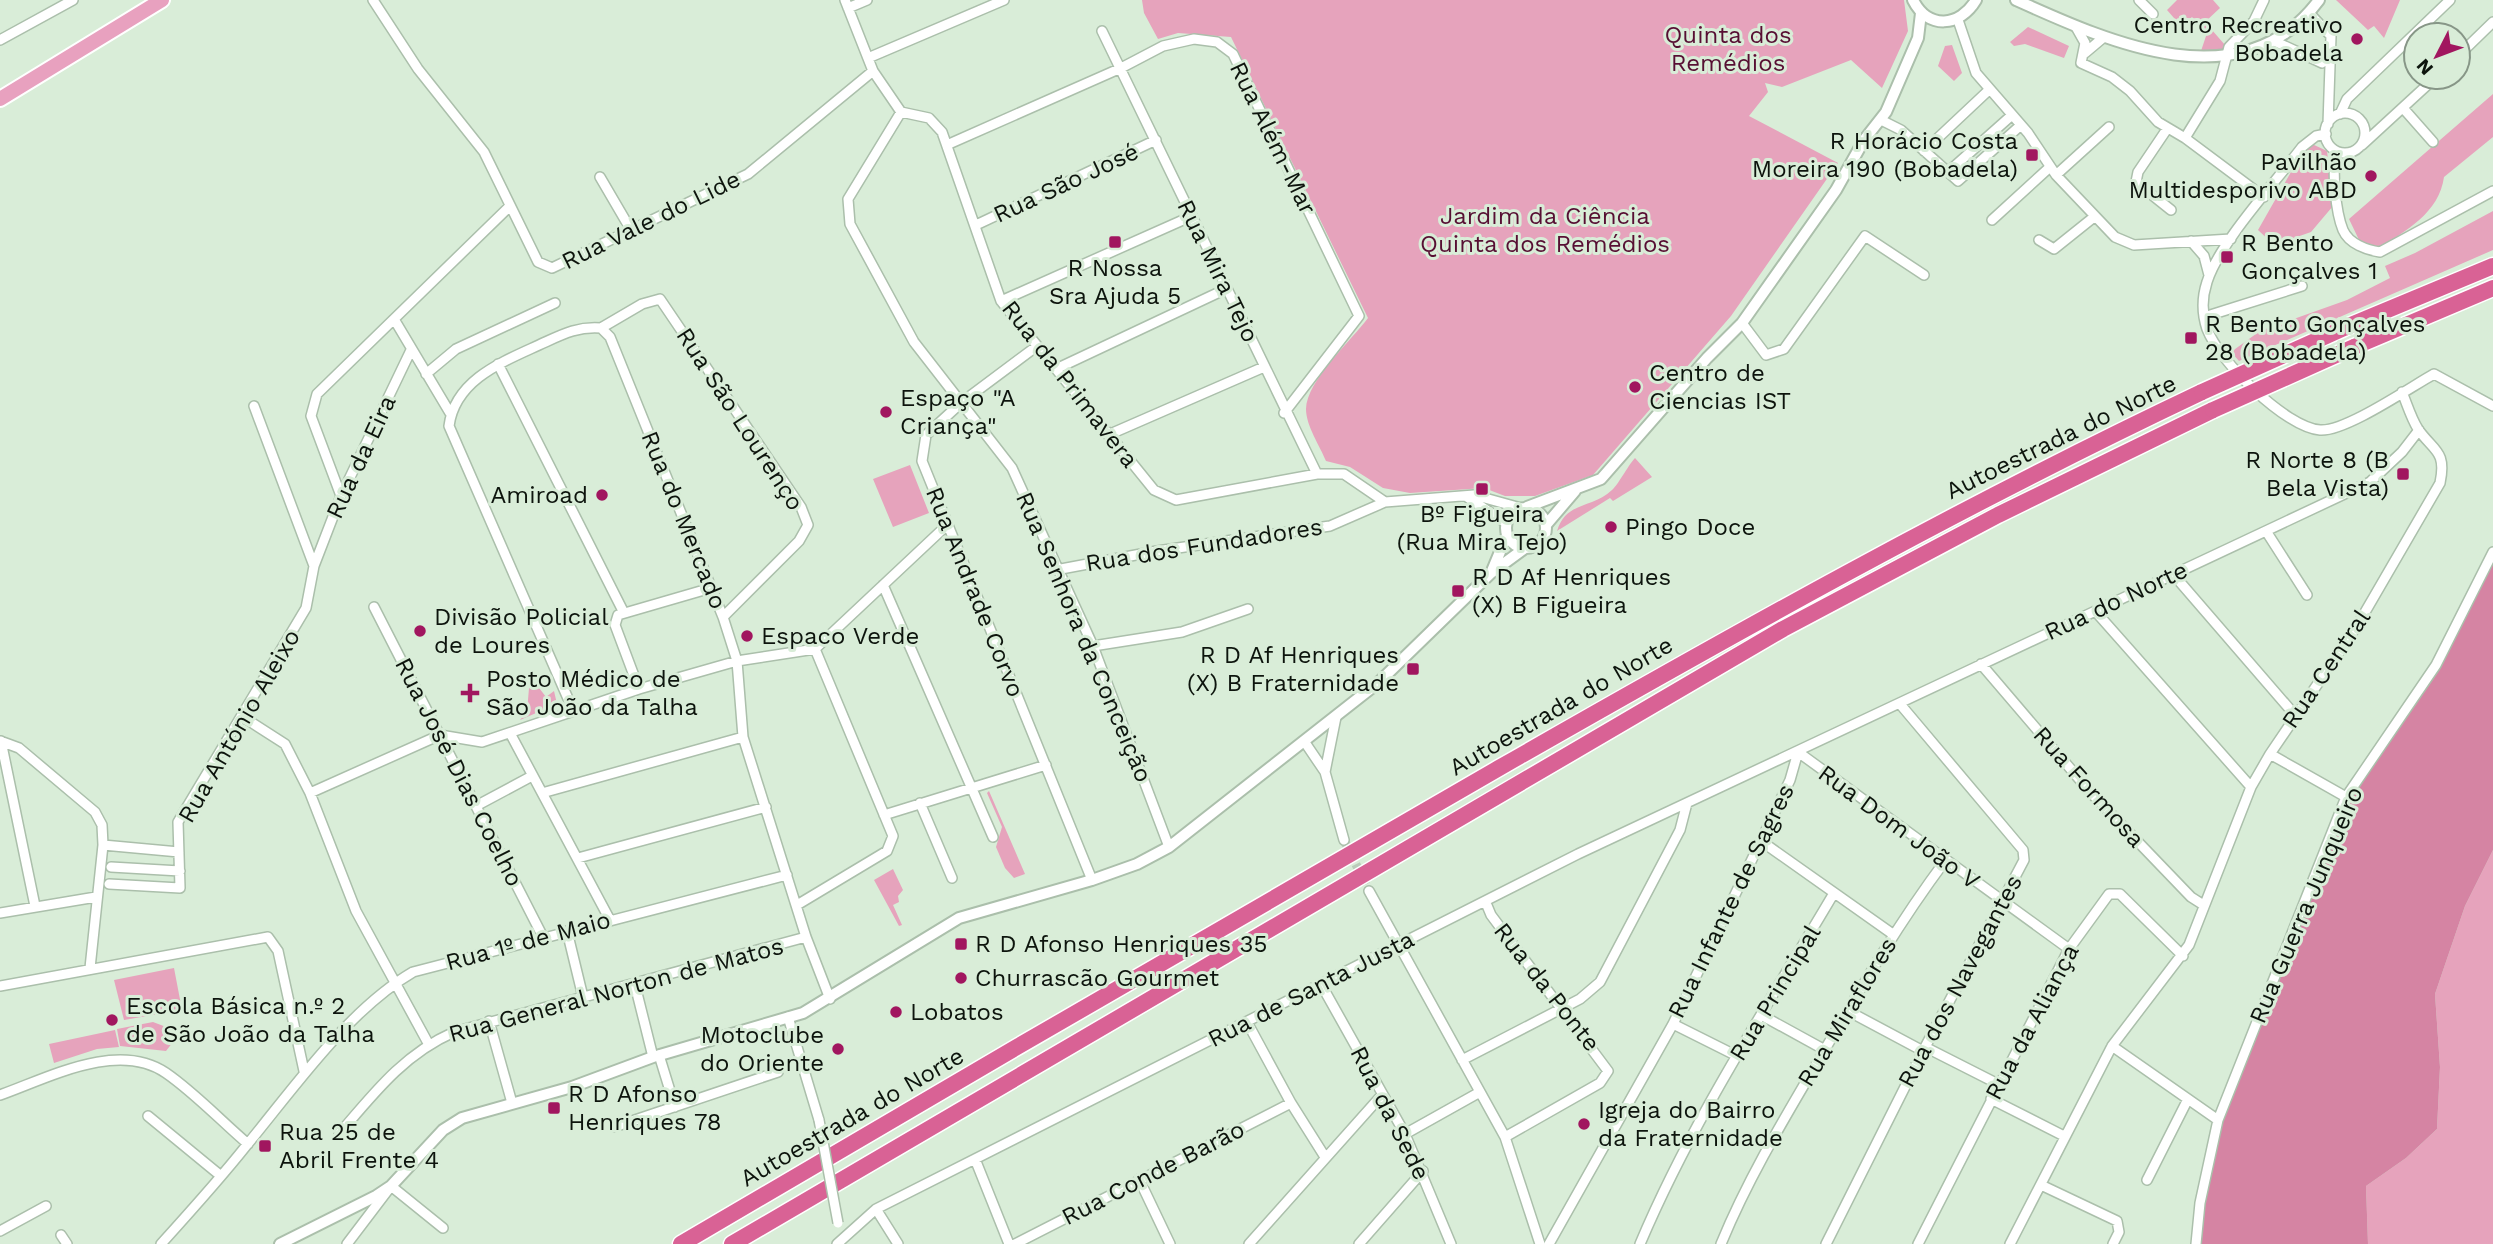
<svg xmlns="http://www.w3.org/2000/svg" width="2493" height="1244" viewBox="0 0 2493 1244" font-family="'Work Sans',sans-serif">
	<style>
		.green { fill: #e6a3bc }
		.forest { fill: #d584a3 }
		.lines { fill: none; stroke-linecap: round; stroke-linejoin: round }
		.minor-tunnel { stroke: #baccba; stroke-width: 9; stroke-dasharray: 9 4.5; stroke-linecap: butt }
		.minor-casing { stroke: #abbfab; stroke-width: 12 }
		.tertiary-casing { stroke: #abbfab; stroke-width: 14 }
		.primary-casing { stroke: #fff; stroke-width: 18 }
		.motorway-casing { stroke: #fff; stroke-width: 19 }
		.minor { stroke: #fff; stroke-width: 9 }
		.tertiary { stroke: #fff; stroke-width: 10 }
		.primary { stroke: #e8a1bf; stroke-width: 14 }
		.motorway { stroke: #d96295; stroke-width: 16 }
		.minor-bridge-casing { stroke: #abbfab; stroke-width: 12; stroke-linecap: butt }
		.motorway-bridge-casing { stroke: #fff; stroke-width: 19; stroke-linecap: butt }
		.minor-bridge { stroke: #fff; stroke-width: 9 }
		.motorway-bridge { stroke: #d96295; stroke-width: 16 }
		.poi-dot { fill: #a1165f; stroke: #d9edd8; stroke-width: 2.5 }
		.labels { text-anchor: middle; stroke-width: 6; stroke-linejoin: round; paint-order: stroke }
		.poi-label { font-size: 24px; fill: #0d140d; stroke: #d9edd8; text-anchor: start }
		.park-label { font-size: 24px; fill: #570f33; stroke: #d9edd8 }
		.street-label { font-size: 24px; fill: #0d140d; stroke: #d9edd8 }
	</style>
	<rect width="100%" height="100%" fill="#d9edd8"/>
	<path class="green" d="M1142,0H1904L1908,31L1882,88L1851,60L1782,87L1765,83L1768,92L1749,116L1838,163L1731,316L1593,475L1535,496H1505L1484,488L1410,493L1383,488L1350,467L1326,461C1320,446 1306,426 1306,409C1307,380 1351,341 1368,318L1231,37L1178,33L1158,39L1144,13Z
		M2177,0H2213L2220,8L2205,22L2225,45L2222,51H2201L2207,33L2192,17L2181,26L2167,10Z
		M2336,0H2400L2384,38L2374,26L2368,30Z
		M2028,27L2069,46L2064,58L2025,44L2014,46L2010,42Z
		M1952,45L1962,73L1954,81L1938,66L1945,46Z
		M2493,94V137L2444,177C2439,213 2406,231 2377,249L2360,242L2349,219Z
		M2312,144L2327,151L2333,206L2311,232L2274,245L2258,230L2299,158Z
		M2493,211V250L2239,361L2231,352L2260,331L2347,300L2390,278L2385,266L2415,253Z
		M1635,458L1652,477L1613,501L1610,498L1557,531C1566,501 1592,509 1612,490C1618,485 1627,467 1635,458Z
		M910,465L929,513L893,527L873,479Z
		M530,676L546,697L554,691L557,704L520,720L527,712Z
		M989,791L1025,874L1014,878L1005,868L996,847L1002,827L987,793Z
		M2493,850V1244H2368L2366,1186L2406,1158L2437,1129L2440,1067L2435,994L2465,906Z
		M893,869L903,890L898,896L899,902L893,905L902,925L899,926L874,880Z
		M174,968L182,1010L124,1020L114,980Z
		M153,1022L174,1030L183,1029L166,1051L120,1046L117,1029Z
		M115,1030L119,1047L97,1049L54,1063L49,1044Z"/>
	<path class="forest" d="M2493,552V850L2465,906L2435,994L2440,1067L2437,1129L2406,1158L2366,1186L2368,1244H2196L2218,1120L2346,797L2436,665Z"/>
	<g class="lines">
		<path class="minor-tunnel" d="M1344,840L1369,891"/>
		<defs>
			<path id="minor" d="M373,0L418,69L484,152L538,262L552,268L748,174L873,71
				M845,0L873,71L901,112L929,118L942,132L1001,301L1154,490L1176,500L1317,474H1344L1385,502L1474,495L1521,508
				M2139,0L2153,14
				M848,8L867,0
				M2309,13L2331,36L2328,124
				M1958,20L1976,73L2028,133L2056,175L2115,237L2134,245L2231,239
				M2076,27L2085,43L2081,63L2112,77L2130,91L2158,122L2185,138L2264,197
				M1102,31L1317,474
				M0,40L73,0
				M2274,41L2322,63
				M2085,53L2104,37
				M2458,56L2493,22
				M868,58L1004,0
				M2403,108L2433,142
				M901,112L848,199L850,224L914,342L1012,468L1093,646L1169,847
				M2325 133a20 20 0 1 1 40 0a20 20 0 1 1-40 0Z
				M2340,114L2347,99L2450,0
				M1881,120L1901,130L1958,181L2021,125
				M2167,129L2138,172L2136,182L2171,210
				M2326,134L2316,136L2302,147C2275,183 2219,243 2207,282C2202,297 2202,314 2207,329C2219,361 2285,427 2320,430C2345,432 2409,388 2434,374L2493,406
				M2185,138L2220,81L2229,47L2254,21L2264,0
				M949,144L1121,68L1163,46L1194,39L1217,42L1233,54L1359,316L1284,413
				M2362,145L2436,77
				M1924,151L1990,89
				M2337,152C2331,169 2336,213 2343,230C2349,244 2367,250 2380,252L2493,191
				M1948,172L2012,115
				M2056,175L2109,127
				M600,177L631,230
				M1992,220L2050,167
				M976,225L1156,140
				M2039,240L2054,249L2094,217
				M2191,241L2204,256L2209,275
				M1001,301L1192,216
				M2204,317L2302,286
				M394,319L450,413
				M1742,323L1766,355L1784,349L1865,236L1924,275
				M601,328L610,337L723,617L737,661L743,737L806,937L830,999
				M601,328L642,304L660,299L801,507L808,525L799,541L723,617
				M1037,346L962,402L926,435L922,461L1092,880
				M498,364L623,611
				M1056,369L1226,289
				M426,374L456,349L555,303
				M254,406L314,566
				M1108,435L1264,367
				M341,496L311,416L317,394L510,206
				M1467,497L1506,523
				M2266,531L2307,595
				M1061,569L1157,551L1330,526L1385,502
				M2173,574L2294,714
				M883,585L993,837
				M374,607L543,937
				M2096,612L2251,787
				M1093,646L1182,632L1248,609
				M1981,664L2092,794L2191,897L2202,904
				M639,689L615,625L618,615L711,588
				M573,710L449,426C455,380 502,362 539,345C561,335 577,326 601,328
				M243,717L285,744L310,793L356,911L428,1043
				M510,733L610,920
				M440,735L482,742L639,689L737,661L815,649L946,526
				M0,741L19,748L95,812L102,825L103,845L90,968
				M1,741L35,906
				M1304,741L1325,772L1344,840
				M1798,752L2069,949
				M2270,754L2346,797
				M1325,772L1336,717
				M310,793L440,735
				M542,793L743,737
				M920,803L952,878
				M476,806L532,776
				M884,815L1046,765
				M1761,841L1894,935
				M103,845L179,852
				M578,858L766,807
				M111,867L180,871
				M109,884L180,888L178,822L306,608L314,566L341,496L411,350
				M1369,891L1505,1137L1540,1244
				M1486,903L1491,915L1608,1071L1600,1083L1505,1137
				M797,905L887,851L893,836L815,649
				M0,913L96,897
				M567,931L583,997
				M635,985L653,1057
				M0,986L268,937L278,951L304,1071
				M1322,986L1405,1134L1451,1244
				M1848,1011L1923,1051
				M1763,1016L1825,1050
				M788,1017L819,1120
				M489,1021L512,1103
				M1247,1022L1291,1103L1325,1157
				M1673,1024L1737,1056
				M2112,1046L2218,1120
				M1925,1047L1998,1084
				M659,1055L675,1107
				M1462,1060L1580,999L1600,982L1680,830L1687,803
				M0,1095C48,1078 118,1040 166,1073C195,1093 221,1121 248,1144
				M1991,1099L2064,1136
				M148,1116L221,1176
				M614,1127L778,1072
				M339,1134C374,1093 404,1054 454,1032L806,937
				M1405,1134L1480,1092
				M975,1159L1009,1244
				M1139,1179L1170,1244
				M2147,1180L2187,1101
				M2041,1185L2117,1221L2119,1232L2113,1244
				M876,1209L898,1244
				M0,1231L46,1206
				M61,1235L67,1244
				M161,1244C190,1212 219,1180 246,1146C294,1088 348,1010 413,972L787,875
				M347,1244L391,1186L443,1228
				M837,1244L876,1209L1578,854L2370,482L2402,452L2419,430
				M1015,1244L1291,1103
				M1249,1244L1381,1096
				M1359,1244L1423,1171
				M1549,1244L1673,1024L1790,780L1798,752
				M1640,1244C1692,1121 1766,1008 1834,893
				M1721,1244C1749,1176 1787,1114 1824,1051C1862,986 1900,921 1945,861
				M1826,1244L1923,1051L2024,860L2023,850L1900,704
				M1918,1244L2069,949L2109,894H2120L2183,956
				M2010,1244L2112,1046L2189,945L2251,787L2270,754L2357,626L2440,483C2447,450 2433,451 2418,429C2411,418 2407,404 2402,392
				M2196,1244L2200,1203L2218,1120L2346,797L2436,665L2493,552"/>
			<path id="tertiary" d="M1913,0C1928,30 1960,27 1976,0
				M2016,0C2109,42 2243,103 2319,0
				M1527,507L1601,479L1707,358L1742,323L1836,190L1864,140L1886,112L1918,38L1921,13
				M1506 528a20 20 0 1 1 40 0a20 20 0 1 1-40 0Z
				M1546,525L1575,491
				M1492,571L1507,535
				M280,1244L376,1196L391,1186L443,1130L462,1118L572,1087L653,1057L803,1013L959,918L1092,880L1137,864L1169,847L1379,682L1491,573L1525,548"/>
			<path id="primary" d="M0,99L162,0"/>
			<path id="motorway" d="M2344,328L2493,266
				M2354,347L2493,288
				M681,1244C953,1084 1225,925 1499,768C1730,636 1961,506 2202,392
				M732,1244L1783,629L1998,515L2213,410"/>
		</defs>
		<use href="#minor" class="minor-casing"/>
		<use href="#tertiary" class="tertiary-casing"/>
		<use href="#primary" class="primary-casing"/>
		<use href="#motorway" class="motorway-casing"/>
		<use href="#minor" class="minor"/>
		<use href="#tertiary" class="tertiary"/>
		<use href="#primary" class="primary"/>
		<use href="#motorway" class="motorway"/>
		<defs>
			<path id="minor-bridge" d="M819,1120L838,1223"/>
			<path id="motorway-bridge" d="M2202,392L2344,328
				M2213,410L2354,347"/>
		</defs>
		<use href="#minor-bridge" class="minor-bridge-casing"/>
		<use href="#motorway-bridge" class="motorway-bridge-casing"/>
		<use href="#minor-bridge" class="minor-bridge"/>
		<use href="#motorway-bridge" class="motorway-bridge"/>
	</g>
	<g class="poi-dot">
		<circle cx="2357" cy="39" r="7"/>
		<rect x="2025" y="148" width="14" height="14" rx="3.5"/>
		<circle cx="2371" cy="176" r="7"/>
		<rect x="1108" y="235" width="14" height="14" rx="3.5"/>
		<rect x="2220" y="250" width="14" height="14" rx="3.5"/>
		<rect x="2184" y="331" width="14" height="14" rx="3.5"/>
		<circle cx="1635" cy="387" r="7"/>
		<circle cx="886" cy="412" r="7"/>
		<rect x="2396" y="467" width="14" height="14" rx="3.5"/>
		<rect x="1475" y="482" width="14" height="14" rx="3.5"/>
		<circle cx="602" cy="495" r="7"/>
		<circle cx="1611" cy="527" r="7"/>
		<rect x="1451" y="584" width="14" height="14" rx="3.5"/>
		<circle cx="420" cy="631" r="7"/>
		<circle cx="747" cy="636" r="7"/>
		<rect x="1406" y="662" width="14" height="14" rx="3.5"/>
		<path d="M466.5 682.5h7v7h7v7h-7v7h-7v-7h-7v-7h7z"/>
		<rect x="954" y="937" width="14" height="14" rx="3.5"/>
		<circle cx="961" cy="978" r="7"/>
		<circle cx="896" cy="1012" r="7"/>
		<circle cx="112" cy="1020" r="7"/>
		<circle cx="838" cy="1049" r="7"/>
		<rect x="547" y="1101" width="14" height="14" rx="3.5"/>
		<circle cx="1584" cy="1124" r="7"/>
		<rect x="258" y="1139" width="14" height="14" rx="3.5"/>
	</g>
	<g class="labels">
		<g class="poi-label">
			<text x="2343" y="33" text-anchor="end">Centro Recreativo<tspan x="2343" dy="28">Bobadela</tspan></text>
			<text x="2018" y="149" text-anchor="end">R Horácio Costa<tspan x="2018" dy="28">Moreira 190 (Bobadela)</tspan></text>
			<text x="2357" y="170" text-anchor="end">Pavilhão<tspan x="2357" dy="28">Multidesporivo ABD</tspan></text>
			<text x="2241" y="251">R Bento<tspan x="2241" dy="28">Gonçalves 1</tspan></text>
			<text x="1115" y="276" text-anchor="middle">R Nossa<tspan x="1115" dy="28">Sra Ajuda 5</tspan></text>
			<text x="2205" y="332">R Bento Gonçalves<tspan x="2205" dy="28">28 (Bobadela)</tspan></text>
			<text x="1649" y="381">Centro de<tspan x="1649" dy="28">Ciencias IST</tspan></text>
			<text x="900" y="406">Espaço "A<tspan x="900" dy="28">Criança"</tspan></text>
			<text x="2389" y="468" text-anchor="end">R Norte 8 (B<tspan x="2389" dy="28">Bela Vista)</tspan></text>
			<text x="588" y="503" text-anchor="end">Amiroad</text>
			<text x="1482" y="522" text-anchor="middle">Bº Figueira<tspan x="1482" dy="28">(Rua Mira Tejo)</tspan></text>
			<text x="1625" y="535">Pingo Doce</text>
			<text x="1472" y="585">R D Af Henriques<tspan x="1472" dy="28">(X) B Figueira</tspan></text>
			<text x="434" y="625">Divisão Policial<tspan x="434" dy="28">de Loures</tspan></text>
			<text x="761" y="644">Espaco Verde</text>
			<text x="1399" y="663" text-anchor="end">R D Af Henriques<tspan x="1399" dy="28">(X) B Fraternidade</tspan></text>
			<text x="486" y="687">Posto Médico de<tspan x="486" dy="28">São João da Talha</tspan></text>
			<text x="975" y="952">R D Afonso Henriques 35</text>
			<text x="975" y="986">Churrascão Gourmet</text>
			<text x="126" y="1014">Escola Básica n.º 2<tspan x="126" dy="28">de São João da Talha</tspan></text>
			<text x="910" y="1020">Lobatos</text>
			<text x="824" y="1043" text-anchor="end">Motoclube<tspan x="824" dy="28">do Oriente</tspan></text>
			<text x="568" y="1102">R D Afonso<tspan x="568" dy="28">Henriques 78</tspan></text>
			<text x="1598" y="1118">Igreja do Bairro<tspan x="1598" dy="28">da Fraternidade</tspan></text>
			<text x="279" y="1140">Rua 25 de<tspan x="279" dy="28">Abril Frente 4</tspan></text>
		</g>
		<g class="park-label">
			<text x="1728" y="43">Quinta dos<tspan x="1728" dy="28">Remédios</tspan></text>
			<text x="1545" y="224">Jardim da Ciência<tspan x="1545" dy="28">Quinta dos Remédios</tspan></text>
		</g>
		<g class="street-label">
			<text transform="translate(1273 138) rotate(64)" y="8">Rua Além-Mar</text>
			<text transform="translate(1066 183) rotate(-25)" y="8">Rua São José</text>
			<text transform="translate(651 220) rotate(-26)" y="8">Rua Vale do Lide</text>
			<text transform="translate(1218 271) rotate(64)" y="8">Rua Mira Tejo</text>
			<text transform="translate(1070 384) rotate(52)" y="8">Rua da Primavera</text>
			<text transform="translate(740 419) rotate(57)" y="8">Rua São Lourenço</text>
			<text transform="translate(2061 437) rotate(-26)" y="8">Autoestrada do Norte</text>
			<text transform="translate(361 457) rotate(-65)" y="8">Rua da Eira</text>
			<text transform="translate(684 520) rotate(68)" y="8">Rua do Mercado</text>
			<text transform="translate(1204 545) rotate(-9)" y="8">Rua dos Fundadores</text>
			<text transform="translate(975 592) rotate(68)" y="8">Rua Andrade Corvo</text>
			<text transform="translate(2116 601) rotate(-25)" y="8">Rua do Norte</text>
			<text transform="translate(1084 637) rotate(67)" y="8">Rua Senhora da Conceição</text>
			<text transform="translate(2326 669) rotate(-56)" y="8">Rua Central</text>
			<text transform="translate(1561 706) rotate(-30)" y="8">Autoestrada do Norte</text>
			<text transform="translate(239 726) rotate(-60)" y="8">Rua António Aleixo</text>
			<text transform="translate(459 772) rotate(63)" y="8">Rua José Dias Coelho</text>
			<text transform="translate(2089 787) rotate(48)" y="8">Rua Formosa</text>
			<text transform="translate(1899 827) rotate(36)" y="8">Rua Dom João V</text>
			<text transform="translate(1731 901) rotate(-64)" y="8">Rua Infante de Sagres</text>
			<text transform="translate(2306 905) rotate(-67)" y="8">Rua Guerra Junqueiro</text>
			<text transform="translate(528 941) rotate(-15)" y="8">Rua 1º de Maio</text>
			<text transform="translate(1960 981) rotate(-62)" y="8">Rua dos Navegantes</text>
			<text transform="translate(1547 987) rotate(52)" y="8">Rua da Ponte</text>
			<text transform="translate(1311 989) rotate(-27)" y="8">Rua de Santa Justa</text>
			<text transform="translate(616 990) rotate(-15)" y="8">Rua General Norton de Matos</text>
			<text transform="translate(1775 993) rotate(-59)" y="8">Rua Principal</text>
			<text transform="translate(1847 1012) rotate(-59)" y="8">Rua Miraflores</text>
			<text transform="translate(2032 1022) rotate(-62)" y="8">Rua da Aliança</text>
			<text transform="translate(1390 1113) rotate(63)" y="8">Rua da Sede</text>
			<text transform="translate(852 1117) rotate(-30)" y="8">Autoestrada do Norte</text>
			<text transform="translate(1153 1173) rotate(-27)" y="8">Rua Conde Barão</text>
		</g>
	</g>
	<g transform="translate(2437 56) rotate(228)"><circle r="33" fill="#d9edd8" stroke="#879687" stroke-width="2"/>
	<path d="M0-5L12 26L0 18L-12 26Z" fill="#a1165f"/>
	<text y="-10" font-size="19" font-weight="bold" text-anchor="middle" fill="#0d140d">N</text>
	</g>
</svg>
